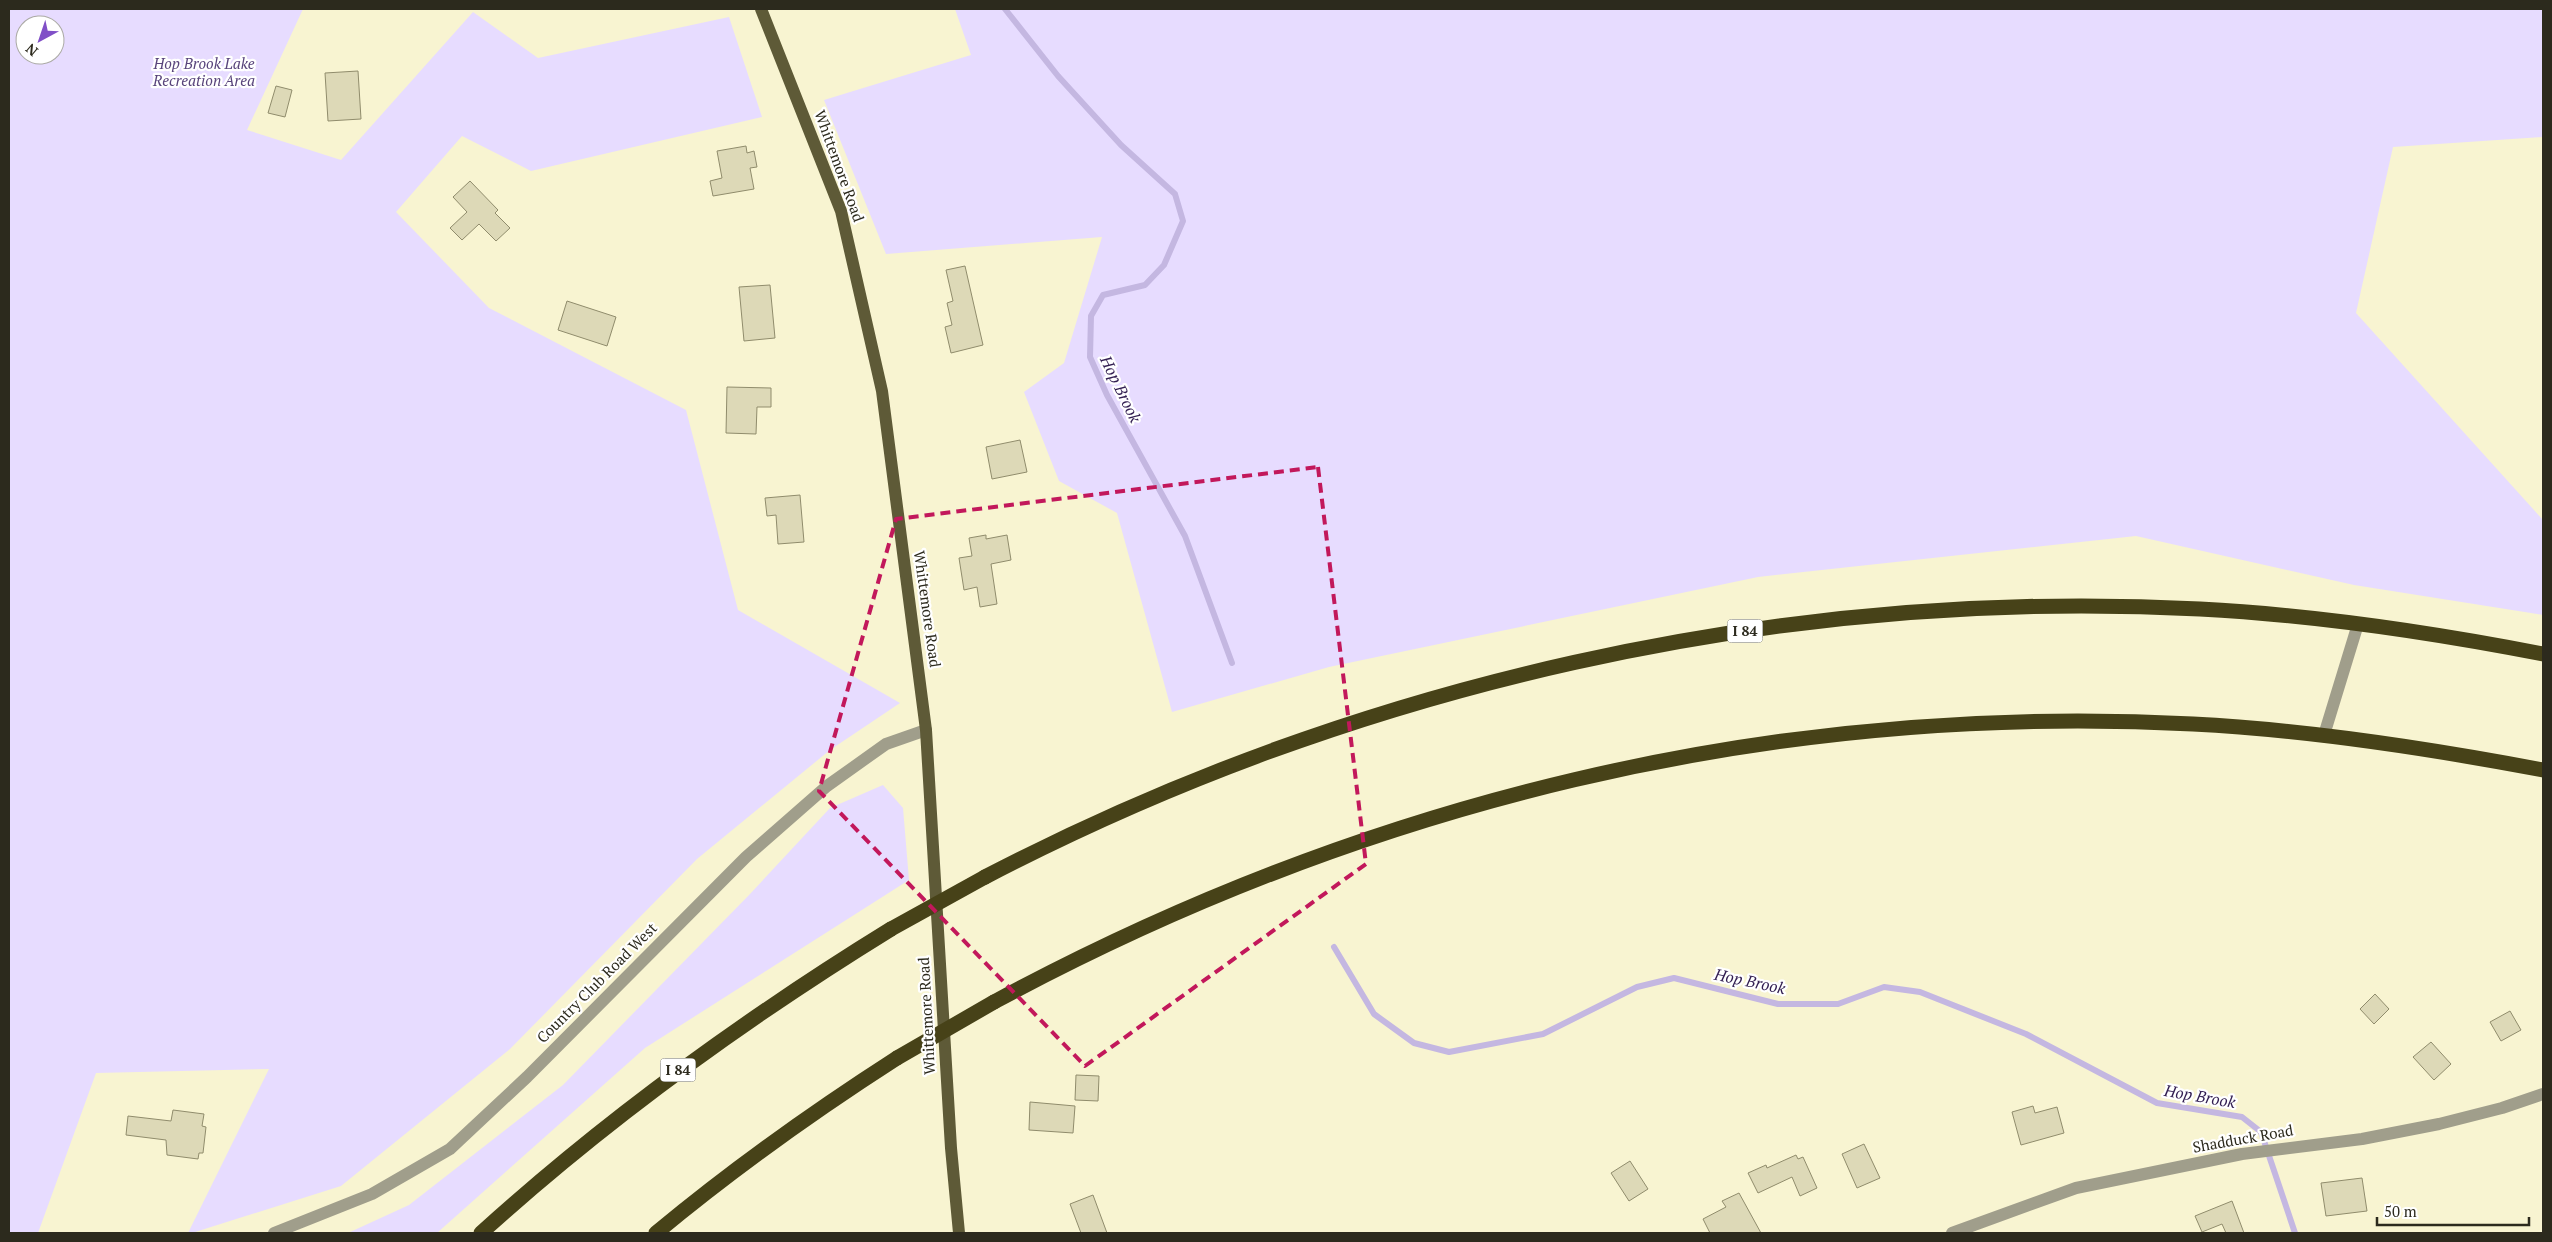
<svg xmlns="http://www.w3.org/2000/svg" width="2552" height="1242" viewBox="0 0 2552 1242" font-family="'PT Serif',serif">
	<style>
		.green { fill: #e7dcff; fill-rule: evenodd }
		.lines { fill: none; stroke-linecap: round; stroke-linejoin: round }
		.stream { stroke: #c4b7e1; stroke-width: 6 }
		.building { fill: #ddd9b7; stroke: #908c6c }
		.minor { stroke: #a09e8b; stroke-width: 12 }
		.major { stroke: #5e5a37; stroke-width: 12 }
		.highway { stroke: #474218; stroke-width: 15 }
		.highway-bridge { stroke: #474218; stroke-width: 15 }
		.marked { fill: none; stroke: #c2185b; stroke-width: 4; stroke-dasharray: 10 6; stroke-linejoin: round }
		.labels { text-anchor: middle; stroke-width: 4.5; stroke-linejoin: round; paint-order: stroke }
		.shield { fill: #fff; stroke: #6b6a61; stroke-width: 1 }
		.shield-label { font-size: 14px; font-weight: bold; fill: #2c2a1d }
		.park-label { font-size: 15px; font-style: italic; fill: #58447b; stroke: #fff }
		.street-label { font-size: 15px; fill: #2c2a1d; stroke: #fff }
		.water-label { font-size: 16px; font-style: italic; fill: #321e51; stroke: #fff }
	</style>
	<rect width="100%" height="100%" fill="#f8f4d1"/>
	<path class="green" d="M9,9H303L247,130L341,160L473,12L538,58L729,17L762,117L531,171L462,136L396,212L489,308L686,410L738,610L900,703L830,750L697,859L510,1049L341,1186L192,1233H188L269,1069L96,1073L38,1233H9ZM25,25H55V55H25Z
		M955,9H2543V137L2393,147L2356,313L2543,520V615L2354,585L2136,536L1758,577L1329,667L1172,712L1117,513L1059,481L1024,392L1064,363L1102,237L886,254L824,100L971,55Z
		M883,785L903,808L909,880L645,1048L437,1233H348L409,1205L563,1085L750,894L830,808Z"/>
	<g class="lines">
		<path class="stream" d="M1005,9L1058,76L1121,145L1175,194L1183,221L1164,265L1145,285L1103,295L1091,316L1090,357L1107,395L1185,536L1232,663
			M1334,947L1374,1014L1414,1043L1449,1052L1543,1034L1637,987L1674,978L1778,1004H1838L1884,987L1920,992L2026,1034L2157,1103L2242,1117L2261,1132L2295,1233"/>
	</g>
	<path class="building" d="M358,71L361,119L328,121L325,73Z
		M276,86L292,90L285,117L268,113Z
		M746,146L747,153L754,151L757,167L750,168L754,189L713,196L710,181L722,178L717,151Z
		M470,181L498,210L495,213L510,228L496,241L479,224L462,240L450,228L467,212L453,197Z
		M965,266L983,345L951,353L945,327L952,325L947,303L953,301L946,270Z
		M770,285L775,338L744,341L739,287Z
		M567,301L616,317L607,346L558,330Z
		M727,387L771,388V407H757L756,434L726,433Z
		M1020,440L1027,472L992,479L986,447Z
		M800,495L804,542L778,544L776,515L767,516L765,498Z
		M986,535V539L1007,535L1011,560L991,564L997,604L980,607L977,587L964,590L959,558L972,556L969,538Z
		M2375,994L2389,1009L2374,1024L2360,1009Z
		M2510,1011L2521,1030L2501,1041L2490,1022Z
		M2431,1042L2451,1064L2434,1080L2413,1057Z
		M1076,1075L1099,1076L1098,1101L1075,1100Z
		M1030,1102L1075,1106L1073,1133L1029,1130Z
		M2033,1106L2035,1113L2057,1107L2064,1133L2021,1145L2012,1112Z
		M173,1110L204,1114L202,1126L206,1127L203,1153H199L198,1159L167,1155L166,1140L126,1135L128,1116L171,1121Z
		M1864,1144L1880,1178L1857,1188L1842,1154Z
		M1796,1155L1798,1159L1803,1157L1817,1188L1800,1196L1792,1177L1758,1193L1748,1173L1766,1165L1767,1168Z
		M1630,1161L1648,1189L1629,1201L1611,1173Z
		M2362,1178L2367,1211L2326,1216L2321,1183Z
		M1739,1193L1761,1233H1710L1703,1219L1726,1207L1722,1201Z
		M1093,1195L1107,1233H1081L1070,1204Z
		M2232,1201L2244,1233H2226L2222,1224L2202,1232L2195,1216Z"/>
	<g class="lines">
		<path class="minor" d="M2324,735L2358,624
			M274,1233L372,1194L450,1149L527,1077L746,857L827,786L886,744L926,730
			M1952,1233L2076,1188L2242,1154L2362,1139L2439,1124L2502,1108L2543,1094"/>
		<path class="major" d="M761,9L841,211L882,391L926,730L951,1148L959,1233"/>
		<path class="highway" d="M985,877C1356,684 1781,587 2200,609C2315,615 2430,632 2543,654
			M994,1002C1365,802 1771,702 2193,724C2311,730 2427,748 2543,770
			M481,1233C608,1118 745,1019 891,929
			M656,1233C733,1169 813,1112 897,1058"/>
		<path class="highway-bridge" d="M891,929L985,877
			M897,1058L994,1002"/>
	</g>
	<path class="marked" d="M1318,467L1366,864L1085,1066L819,791L896,519Z"/>
	<g class="labels">
		<g class="shield">
			<rect x="1727.5" y="619.5" width="35" height="23" rx="4"/>
			<rect x="660.5" y="1058.5" width="35" height="23" rx="4"/>
		</g>
		<g class="shield-label">
			<text x="1745" y="636">I 84</text>
			<text x="678" y="1075">I 84</text>
		</g>
		<g class="park-label">
			<text x="204" y="69">Hop Brook Lake<tspan x="204" dy="17">Recreation Area</tspan></text>
		</g>
		<g class="street-label">
			<text transform="translate(839 166) rotate(70)" y="5">Whittemore Road</text>
			<text transform="translate(927 609) rotate(82)" y="5">Whittemore Road</text>
			<text transform="translate(597 983) rotate(-45)" y="5">Country Club Road West</text>
			<text transform="translate(927 1016) rotate(-93)" y="5">Whittemore Road</text>
			<text transform="translate(2243 1139) rotate(-10)" y="5">Shadduck Road</text>
		</g>
		<g class="water-label">
			<text transform="translate(1121 389) rotate(64)" y="6">Hop Brook</text>
			<text transform="translate(1750 981) rotate(12)" y="6">Hop Brook</text>
			<text transform="translate(2200 1096) rotate(10)" y="6">Hop Brook</text>
		</g>
	</g>
	<rect width="2552" height="1242" fill="none" stroke="#2c2a1d" stroke-width="20"/>
	<g transform="translate(40 40) rotate(220)"><circle r="24" fill="#ffffff" stroke="#abaaa5"/>
	<path d="M0-4L9 19L0 12L-9 19Z" fill="#804fc7"/>
	<text y="-8" font-size="14" font-weight="bold" text-anchor="middle" fill="#2c2a1d">N</text>
	</g>
	<path d="M2377 1217v8h152v-8" fill="none" stroke="#2c2a1d" stroke-width="2.5"/>
	<text x="2384" y="1217" font-size="15" fill="#2c2a1d" stroke="#ffffff" stroke-width="4" paint-order="stroke">50 m</text>
</svg>
